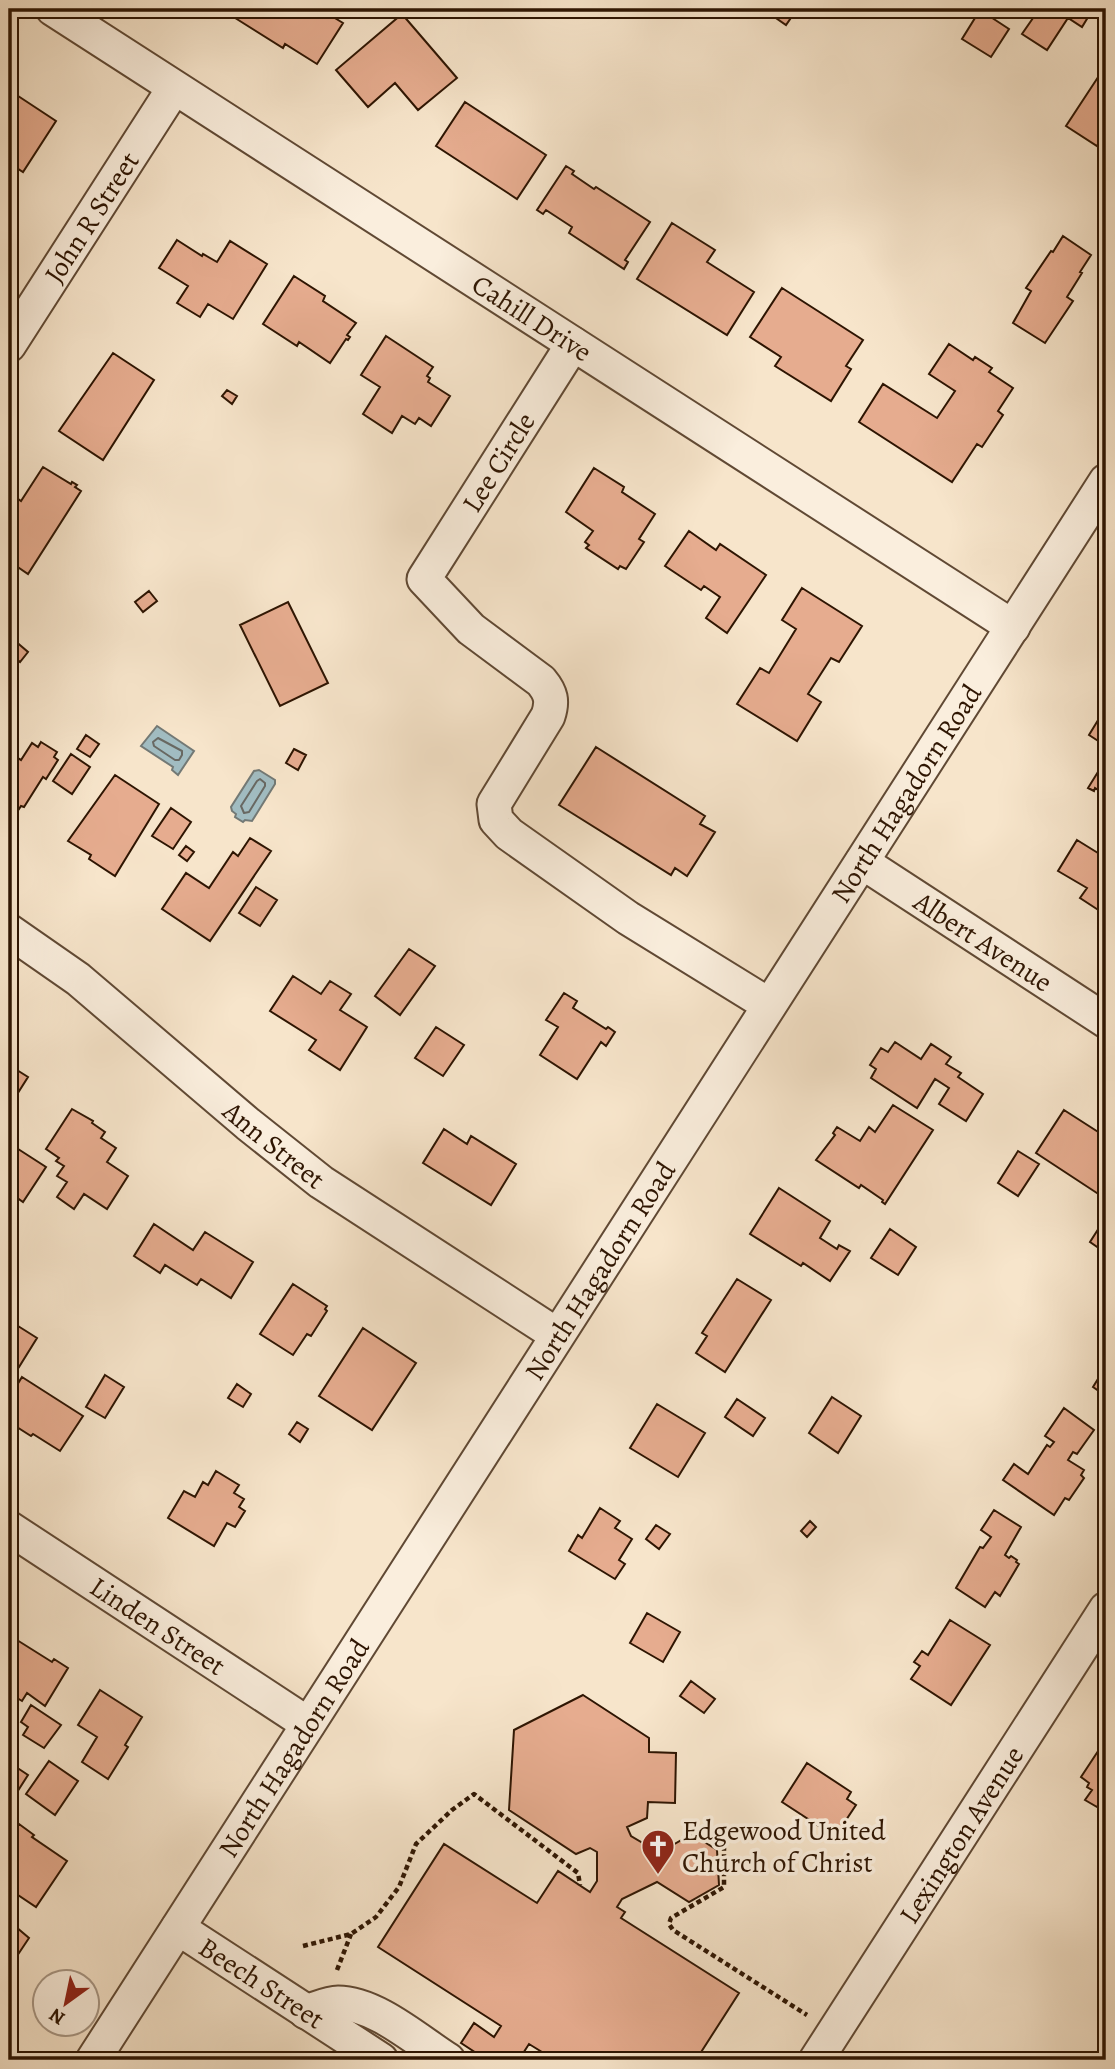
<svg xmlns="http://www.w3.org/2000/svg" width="1115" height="2069" viewBox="0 0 1115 2069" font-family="Alegreya,serif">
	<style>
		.water { fill: #a1bcc1; stroke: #737975; stroke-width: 2 }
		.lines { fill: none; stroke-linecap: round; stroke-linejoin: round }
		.shore { stroke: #686862; stroke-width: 2 }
		.building { fill: #e6ac8f; stroke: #2e1502; stroke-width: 2 }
		.minor-casing { stroke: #604934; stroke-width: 37 }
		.path { stroke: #2e1502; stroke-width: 4.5; stroke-dasharray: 5 3.5; stroke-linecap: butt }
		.minor { stroke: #faeedd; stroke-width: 33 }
		.labels { text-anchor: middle; stroke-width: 7; stroke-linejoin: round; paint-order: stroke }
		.street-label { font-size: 28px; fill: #2e1502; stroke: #faeedd }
		.poi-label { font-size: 28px; fill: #2e1502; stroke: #faeedd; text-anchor: start }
	</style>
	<rect width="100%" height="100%" fill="#f7e5cb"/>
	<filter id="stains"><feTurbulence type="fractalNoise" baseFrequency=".00286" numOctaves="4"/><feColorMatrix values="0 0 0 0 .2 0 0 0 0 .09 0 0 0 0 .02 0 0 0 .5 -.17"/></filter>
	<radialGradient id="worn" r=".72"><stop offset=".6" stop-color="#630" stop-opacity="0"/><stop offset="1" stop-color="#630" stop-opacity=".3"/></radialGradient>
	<path class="water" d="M157,726L194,751L178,775L172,770L173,767L141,746Z
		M259,770L275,780V784L252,821L245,820L243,822L235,817L236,814L232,811L231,807L254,771Z"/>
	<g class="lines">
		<path class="shore" d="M158,738L182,751V755L179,760H175L154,746L153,742Z
			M260,779L265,783V786L249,812L244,813L241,806L257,781Z"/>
	</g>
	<path class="building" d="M225,9H320L343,23L317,64L285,44L283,48L224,11Z
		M763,9H797L786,25Z
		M1019,9H1093L1082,27L1068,18L1047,50L1022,34L1033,18Z
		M980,10L1009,29L991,57L962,39Z
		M402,14L457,78L418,110L395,83L368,107L336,70Z
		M1106,65V132L1097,146L1066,126Z
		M9,90L56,121L23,172L9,163Z
		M465,102L546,155L517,199L436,146Z
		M566,166L574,171L572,174L594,189L596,187L650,222L625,260L628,262L624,269L569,233L572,227L546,210L543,214L537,210Z
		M672,223L715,250L707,262L754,292L727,335L637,279Z
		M1063,236L1091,255L1080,272L1082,273L1067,297L1073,301L1045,343L1013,323L1031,291L1026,288L1051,251L1053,252Z
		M177,240L202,256L203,254L217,262L230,241L267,264L233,319L208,304L200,317L177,303L188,286L159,268Z
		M294,276L325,296L323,301L356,323L347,335L350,337L348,340L346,339L330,363L299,342L297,346L263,324Z
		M782,288L863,340L846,366L851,369L831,401L775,366L781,357L750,337Z
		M386,336L433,367L427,376L430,378L428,382L450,396L431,426L419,418L415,424L402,416L392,433L363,414L380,387L361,375Z
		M949,344L973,360L975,357L992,368L989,372L1013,388L998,411L1003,415L982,447L977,444L952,482L859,422L883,384L937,418L955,391L929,374Z
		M113,353L154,380L103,460L59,431Z
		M227,390L237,396L232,404L222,396Z
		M43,467L71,484L72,482L77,485L75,487L81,491L28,574L9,561V512L18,499L21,501Z
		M594,468L624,487L622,492L655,514L639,539L644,542L626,569L620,566L618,569L586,548L589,545L585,542L593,531L566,512Z
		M689,531L716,550L720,544L766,575L727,633L706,618L720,597L704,586L701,590L665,566Z
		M802,588L862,626L839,662L831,658L808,694L821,702L797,741L737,704L760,668L769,673L796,629L782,620Z
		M149,591L157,601L143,612L135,602Z
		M288,602L328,683L280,706L240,625Z
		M14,640L28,652L20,662L9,653V647Z
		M1106,707V746L1089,735Z
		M86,735L99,744L90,757L77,749Z
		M41,742L57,752L54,757L58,760L46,779L43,777L24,807L21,806L19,809L9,802V752L21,760L32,743L38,747Z
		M596,747L705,816L700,824L715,832L687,876L675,868L671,875L559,805Z
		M294,749L306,755L298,770L286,763Z
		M71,754L90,767L72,794L53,781Z
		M1106,759V795L1095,788L1094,791L1088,788Z
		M115,775L159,804L115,876L89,859L91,855L68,841Z
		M171,808L191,822L173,849L152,836Z
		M250,838L271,851L210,941L162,909L186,873L209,888L233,852L238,856Z
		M1077,840L1106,858V915L1080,898L1087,888L1058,871Z
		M186,846L194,852L187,861L179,855Z
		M256,887L277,900L260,926L239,913Z
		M409,949L435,966L400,1015L375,996Z
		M293,976L321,994L330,981L351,994L340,1010L367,1027L340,1070L309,1050L316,1040L270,1011Z
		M564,993L577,1001L573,1008L606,1029L608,1027L615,1032L606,1046L601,1042L577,1079L540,1055L558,1027L546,1020Z
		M436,1027L464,1045L443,1076L415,1058Z
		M895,1042L921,1059L931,1044L951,1057L946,1064L961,1073L958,1077L983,1094L966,1121L939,1104L949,1088L935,1079L917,1108L871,1078L876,1069L870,1065L881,1048L888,1052Z
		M9,1065L28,1077L9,1107Z
		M893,1105L933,1130L885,1204L882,1202L883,1200L861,1185L859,1188L816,1160L835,1135L833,1133L837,1127L860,1141L869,1127L875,1132Z
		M72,1109L93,1121L92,1123L105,1132L101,1138L116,1148L107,1162L128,1176L107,1209L84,1194L74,1209L57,1197L67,1182L57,1176L64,1166L56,1161L59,1158L46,1149Z
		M1064,1110L1106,1137V1199L1036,1153Z
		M444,1129L467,1144L471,1136L516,1164L491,1205L423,1163Z
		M15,1147L46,1167L23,1202L9,1192V1156Z
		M1018,1151L1039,1164L1018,1196L998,1183Z
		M779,1188L830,1221L820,1238L837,1249L839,1245L850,1251L830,1281L803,1263L801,1266L750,1234Z
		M1106,1217V1253L1090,1242Z
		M154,1224L193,1250L205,1232L253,1262L231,1298L201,1279L197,1285L165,1265L160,1273L134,1256Z
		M890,1229L916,1247L898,1275L871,1258Z
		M737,1279L771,1300L725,1372L696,1353L707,1336L702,1333Z
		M293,1284L327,1306L325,1309L327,1311L311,1336L307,1334L293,1355L260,1334Z
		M18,1326L37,1338L19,1367L9,1360V1341Z
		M363,1328L416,1363L372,1430L319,1396Z
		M1106,1366V1396L1093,1387Z
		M105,1375L124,1387L105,1418L86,1407Z
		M22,1377L83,1416L60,1451L33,1434L31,1436L9,1422V1398Z
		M237,1384L251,1394L243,1407L228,1398Z
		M832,1397L861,1416L838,1453L809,1433Z
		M737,1399L765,1418L753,1436L725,1417Z
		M657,1404L705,1433L678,1477L630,1448Z
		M1064,1408L1094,1430L1077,1454L1073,1452L1068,1460L1084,1470L1081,1475L1084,1478L1069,1500L1065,1498L1054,1515L1003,1480L1014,1464L1028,1474L1047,1445L1050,1447L1054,1442L1045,1436Z
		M297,1422L308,1429L300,1442L289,1434Z
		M216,1471L239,1485L234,1493L244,1499L239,1507L245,1511L235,1527L227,1523L214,1546L168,1518L184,1491L195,1497L203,1482L208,1485Z
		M600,1508L620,1521L615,1528L632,1539L619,1560L625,1564L615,1579L569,1551L578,1535L582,1538Z
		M994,1510L1021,1527L1005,1555L1009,1558L1011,1556L1017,1560L1016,1562L1019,1564L1000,1596L995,1592L985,1607L956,1588L980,1547L983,1548L991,1537L981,1530Z
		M810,1521L816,1527L807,1537L801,1531Z
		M656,1525L670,1534L659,1549L646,1539Z
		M647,1613L680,1632L663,1662L630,1643Z
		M950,1620L990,1645L951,1705L911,1679L920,1666L914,1662L922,1651L928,1655Z
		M9,1635L52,1662L54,1659L68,1668L45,1706L27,1693L22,1701L9,1693L12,1684L9,1682Z
		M691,1681L715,1699L704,1713L680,1696Z
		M100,1690L142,1717L125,1745L128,1747L108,1779L82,1762L97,1737L78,1725Z
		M583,1695L649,1738V1752L676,1753L675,1803L648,1802L647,1818L627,1827L631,1836L653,1849L664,1850L692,1834L717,1850L719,1885L689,1902L657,1882L622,1899L617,1907L625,1912L621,1918L739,1993L696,2060H555L529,2044L522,2055L530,2060H487L461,2043L474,2023L494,2037L501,2026L378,1947L444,1844L537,1903L558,1871L590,1892L597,1881V1852L590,1848L576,1854L509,1810L514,1730Z
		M31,1705L61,1725L44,1748L23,1735L28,1727L21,1722Z
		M1106,1739V1796L1105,1795L1097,1807L1085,1800L1092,1790L1087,1787L1089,1783L1081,1777Z
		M49,1761L78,1781L55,1815L26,1794Z
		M807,1763L851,1792L847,1799L856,1805L838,1832L825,1823L822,1828L782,1802Z
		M13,1765L28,1775L12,1800L9,1798V1767Z
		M19,1824L34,1835L32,1837L67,1861L36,1907L9,1889V1862L11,1858L9,1856V1839Z
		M9,1921L29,1938L9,1968Z"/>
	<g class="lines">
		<defs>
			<g id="minor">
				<path id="s1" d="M53,9L1013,627"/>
				<path d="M573,344L424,579L471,629L541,681C551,693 553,701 548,716L494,804L496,820L509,834L628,918L769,1005"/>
				<path id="s2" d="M9,345L174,88"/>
				<path id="s3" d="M862,862L1106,1021"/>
				<path id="s4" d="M9,931L78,979L248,1124L321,1182L557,1335"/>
				<path id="s5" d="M9,1528L308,1724"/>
				<path id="s6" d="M178,1928L381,2060"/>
				<path d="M306,2012C316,2009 328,2003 338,2003C375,2003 418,2041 448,2060"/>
				<path id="s7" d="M93,2060L1106,481"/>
				<path id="s8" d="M816,2060L1106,1609"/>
			</g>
		</defs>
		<use href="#minor" class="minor-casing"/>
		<path class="path" d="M693,1829L724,1848V1887L671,1918L669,1924L673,1930L807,2015
			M303,1946L351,1934L376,1917L399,1887L416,1844L452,1810L474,1794L578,1873L580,1885
			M337,1970L351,1934"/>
		<use href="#minor" class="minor"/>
	</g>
	<defs>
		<symbol id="church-pin" viewBox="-11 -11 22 30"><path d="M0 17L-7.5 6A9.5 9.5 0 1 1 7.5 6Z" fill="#8f2418" stroke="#faeedd"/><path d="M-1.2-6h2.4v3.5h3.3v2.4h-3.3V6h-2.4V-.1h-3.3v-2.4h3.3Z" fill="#fff"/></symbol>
	</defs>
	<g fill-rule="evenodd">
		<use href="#church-pin" x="639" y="1827" width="38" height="52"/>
	</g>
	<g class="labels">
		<g class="street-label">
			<text dy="10" stroke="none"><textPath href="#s2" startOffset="152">John R Street</textPath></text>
			<text dy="10" stroke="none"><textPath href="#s1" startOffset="570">Cahill Drive</textPath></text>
			<text transform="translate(498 462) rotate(-58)" y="10">Lee Circle</text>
			<text dy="10" stroke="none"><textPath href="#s7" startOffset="1505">North Hagadorn Road</textPath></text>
			<text dy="10" stroke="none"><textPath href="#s3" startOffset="145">Albert Avenue</textPath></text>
			<text dy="10" stroke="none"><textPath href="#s4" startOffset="341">Ann Street</textPath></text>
			<text dy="10" stroke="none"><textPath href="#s7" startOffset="938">North Hagadorn Road</textPath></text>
			<text dy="10" stroke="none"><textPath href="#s5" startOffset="178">Linden Street</textPath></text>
			<text dy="10" stroke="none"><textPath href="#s7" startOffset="371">North Hagadorn Road</textPath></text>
			<text dy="10" stroke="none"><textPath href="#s8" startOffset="268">Lexington Avenue</textPath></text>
			<text dy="10" stroke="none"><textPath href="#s6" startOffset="100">Beech Street</textPath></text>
		</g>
		<g class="poi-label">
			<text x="682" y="1840">Edgewood United<tspan x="682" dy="32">Church of Christ</tspan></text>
		</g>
	</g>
	<rect width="1115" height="2069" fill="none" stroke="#f7e5cb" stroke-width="35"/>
	<rect x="10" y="10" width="1094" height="2048" fill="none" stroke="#2e1502" stroke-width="3.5"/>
	<rect x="18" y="18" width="1080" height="2034" fill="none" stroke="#2e1502" stroke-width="2"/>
	<g transform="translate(66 2003) rotate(213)"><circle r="33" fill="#faeedd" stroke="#a89785" stroke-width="2"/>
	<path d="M0-5L12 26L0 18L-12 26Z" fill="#8f2418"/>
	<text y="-10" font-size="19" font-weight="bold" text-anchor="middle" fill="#2e1502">N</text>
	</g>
	<rect width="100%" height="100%" filter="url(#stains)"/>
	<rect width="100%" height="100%" fill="url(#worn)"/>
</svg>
